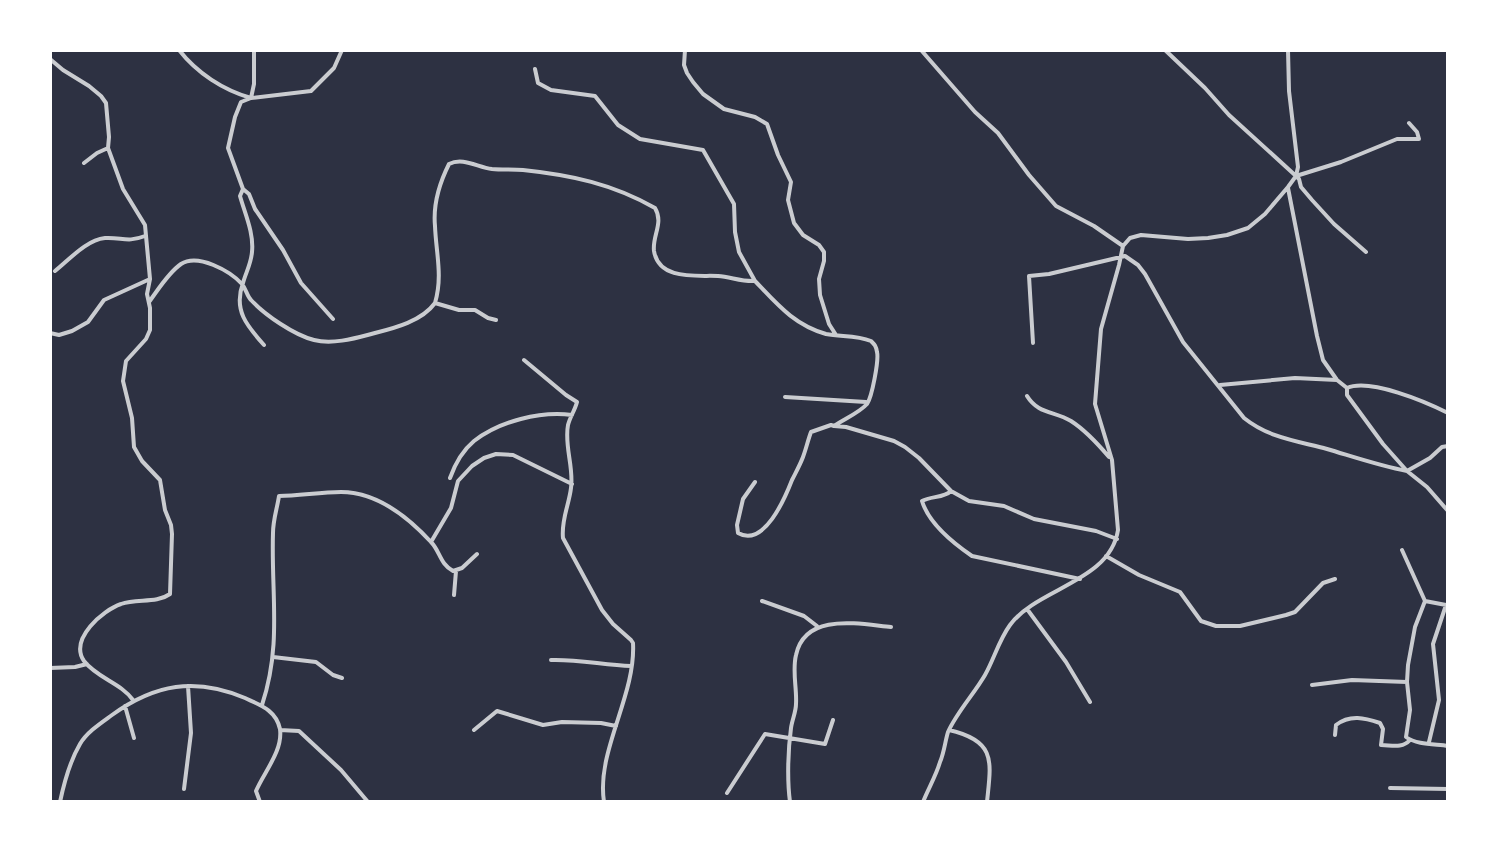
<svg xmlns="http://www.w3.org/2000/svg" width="1498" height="852" viewBox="0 0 1498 852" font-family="Helvetica,sans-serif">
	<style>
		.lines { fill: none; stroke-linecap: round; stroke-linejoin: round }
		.minor { stroke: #caccd0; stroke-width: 4 }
	</style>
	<rect width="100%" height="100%" fill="#2d3142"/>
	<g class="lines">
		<path class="minor" d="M179,50C197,73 223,90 251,98L254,84V50
			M685,50L684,65L687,73L693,82L703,94L724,109L755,117L767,124L778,155L791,182L788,200L794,223L803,235L819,245L824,252V261L819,279L820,295L829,324L836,335
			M921,50L975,112L998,133L1029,175L1056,206L1094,226L1123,246
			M1165,50L1205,88L1229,115L1296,176L1341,162L1397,139H1419L1417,132L1409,123
			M50,59L63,70L89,86L101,96L106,103L109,137L108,148L123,189L145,225L150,279L147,294L150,308V330L146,339L126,361L123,381L132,418L134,447L142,461L160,480L165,510L171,525L172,534L170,594C156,604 137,598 121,604C103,610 69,639 84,661C97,678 121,683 133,700
			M535,69L538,83L551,90L595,96L618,125L640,139L703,150L734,204L735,232L739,252L755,281
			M84,163L97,153L108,148
			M1296,176L1299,179L1301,187L1312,200L1334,224L1366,252
			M1288,188L1317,336L1323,360L1337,380L1347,388V395L1383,444L1407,471L1427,487L1448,511
			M243,189L249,194L255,209L283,250L301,283L333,319
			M55,271C69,260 86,240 105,238C122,237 127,243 145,236
			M149,302C158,290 168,273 181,264C198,253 230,271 242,284C246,289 247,296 251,300C265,315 294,335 314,340C333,345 356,338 375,333C395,328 422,321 435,303C443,276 436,253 435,226C433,205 440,182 449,164C463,157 477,167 492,169C502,170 513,169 523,170C571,175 613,184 655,208C664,223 652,236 654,251C659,281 697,275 718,276C731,277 742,282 755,281C777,304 794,325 826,334C841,337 856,335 871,341C875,345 876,346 877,352C879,360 872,397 867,404C859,413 844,419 834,426L846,427L894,441L905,447L919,458L951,491L969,501L1004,506L1034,519L1096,531L1117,539
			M435,303L459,310H475L488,318L496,320
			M50,333L59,335L72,331L88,322L104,300L150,279
			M1033,343L1029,276L1049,274L1125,256L1138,265L1145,274L1183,342L1244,418C1269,438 1297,441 1327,449C1354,457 1380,466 1407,471L1430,458L1442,447L1448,446
			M264,345C247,326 233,310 243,283C246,272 251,264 252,252C254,233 245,214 240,196L243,189L228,148L235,117L241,102L251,98L311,91L334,68L342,50
			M524,360L566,395L577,402C575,410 570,417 568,425C564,446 574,467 571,488C569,505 561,520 563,538L602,610L613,624L631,640L633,643C636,696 596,751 604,802
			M1220,385L1295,378L1337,380
			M1347,388C1370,378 1426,402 1448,413
			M1027,396C1038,414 1054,411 1071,421C1085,430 1098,444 1109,457
			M785,397L866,402
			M450,478C455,464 462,451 474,441C500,421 540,411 572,415
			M755,482L743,499L737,525L738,533C764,548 785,498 792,480C796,472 800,465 803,457C806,449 808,440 811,432L831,425L834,426
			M951,491C944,498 931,496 922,501C929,524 953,543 972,556L1080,579
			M431,542C440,551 440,564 453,571L462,568L477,554
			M1402,550L1425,601L1415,627L1408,665L1407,682L1410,710L1406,737C1417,745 1435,744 1448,746
			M1106,556L1139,575L1180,592L1201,621L1216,626H1240L1286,615L1295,612L1323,583L1335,579
			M454,595L456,571
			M762,601L804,616L817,626
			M1425,601L1446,605L1433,644L1439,700L1429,742
			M1027,609L1066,662L1090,702
			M273,657L316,662L333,675L342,678
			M551,660C577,659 604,665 631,666
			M50,668L75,667L87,664
			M1312,685L1352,680L1407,682
			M262,705C282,645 271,594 273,533C273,520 277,509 279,496C299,496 320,492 341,492C376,492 408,517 431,542L451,508L458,481L472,466L484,458L496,454L513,455L572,484
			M125,706L134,738
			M280,730L299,731L341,770L368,802
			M474,730L497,711L543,725L562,722L601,723L616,726
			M949,730C997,741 991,762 987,802
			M1335,735L1336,725C1350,714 1365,718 1380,723L1383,729L1381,745C1391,745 1402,749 1410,740
			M1390,788L1448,789
			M184,789L191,733L188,686
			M727,793L765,734L825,744L833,720
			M60,802C64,783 70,761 80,744C87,732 101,723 112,715C155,684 195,677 245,698C260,705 276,710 280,729C283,751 264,772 256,791L260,802
			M790,802C787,780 788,750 791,728C792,720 796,712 796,704C797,688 792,671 796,655C805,612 859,624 891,627
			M923,802C928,789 936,776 940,762C944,753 945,742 948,732C957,712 974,694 985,675C994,659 999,640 1010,625C1037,588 1110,582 1118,530L1112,460L1095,404L1101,329L1119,265L1123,246L1130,238L1141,235L1188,239L1208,238L1227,235L1248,228L1265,214L1288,187L1296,176L1298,167L1289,91L1288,50"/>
	</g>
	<rect width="1498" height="852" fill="none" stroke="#ffffff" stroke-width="104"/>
</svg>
